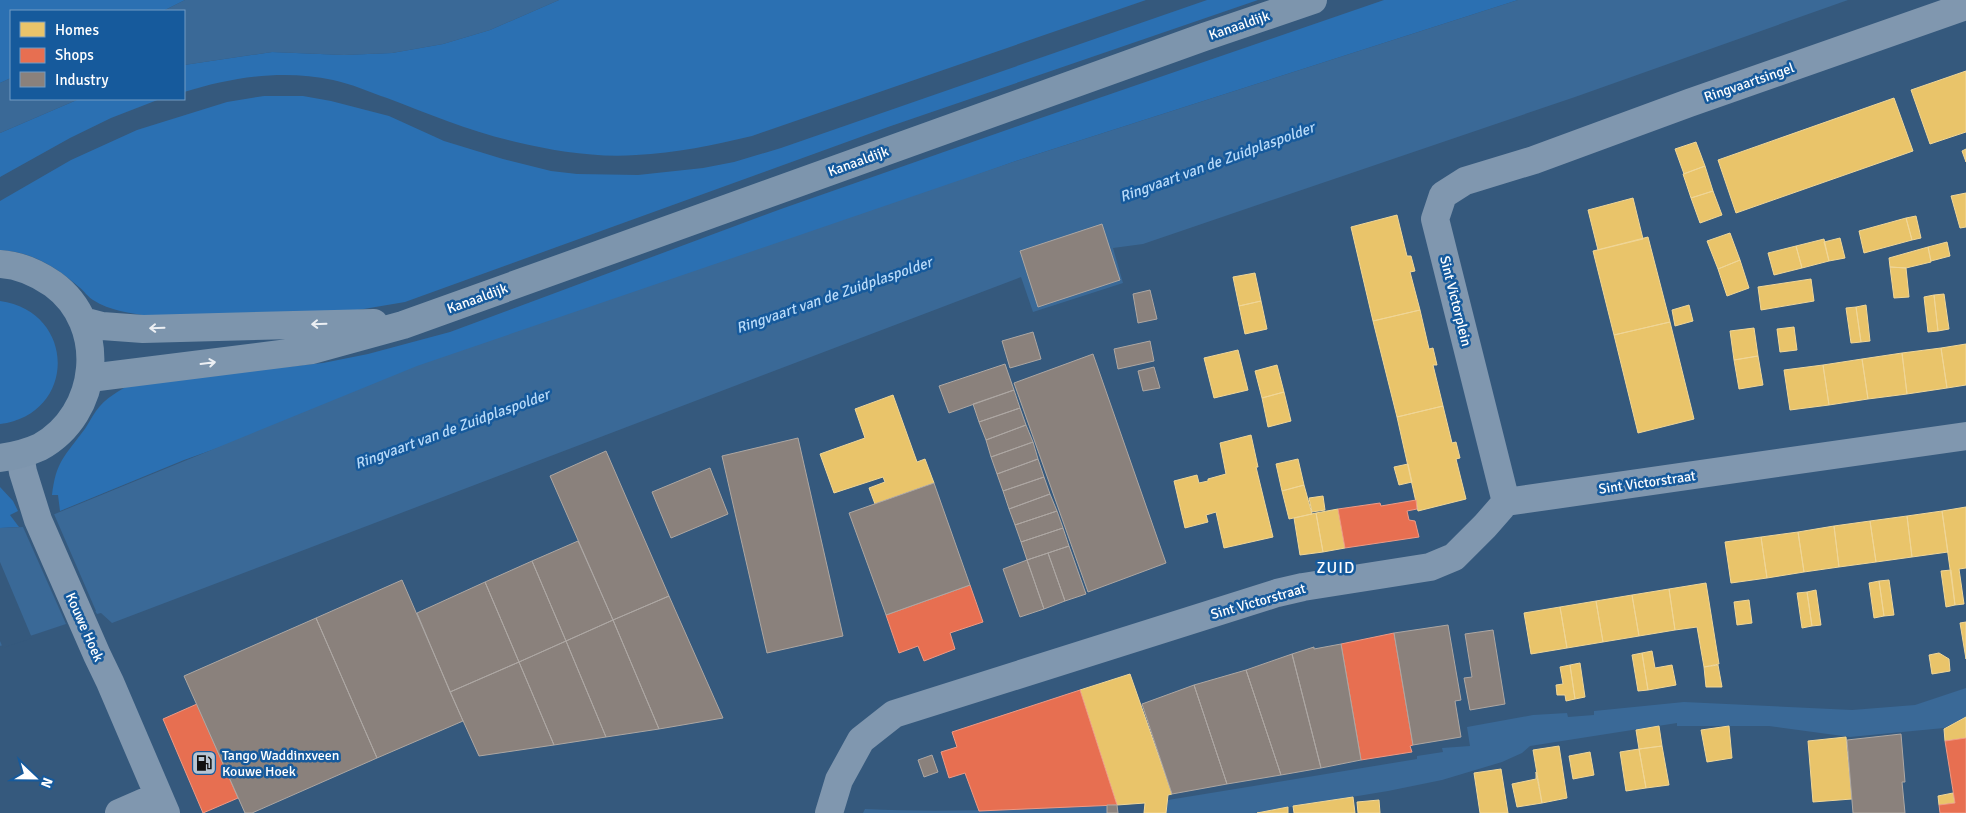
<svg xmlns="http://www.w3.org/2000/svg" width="1966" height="813" viewBox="0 0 1966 813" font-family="Signika,sans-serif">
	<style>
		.green { fill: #2b70b2 }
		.water { fill: #3a6997 }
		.pier { fill: #35597d }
		.homes { fill: #e9c46a; stroke: #f0d697 }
		.shops { fill: #e76f51; stroke: #ee9a85 }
		.industry { fill: #8a817c; stroke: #ada7a3 }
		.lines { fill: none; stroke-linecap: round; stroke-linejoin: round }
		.minor { stroke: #8097af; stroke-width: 28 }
		.major { stroke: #7d95ad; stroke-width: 28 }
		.oneway { stroke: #eceff3 }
		.labels { text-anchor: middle; stroke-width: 5; stroke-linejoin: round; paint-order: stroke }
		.street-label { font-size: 14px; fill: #fff; stroke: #165a9c }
		.poi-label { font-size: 14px; fill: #fff; stroke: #165a9c; text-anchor: start }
		.water-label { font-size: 15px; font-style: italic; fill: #b9dbf9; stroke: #165a9c }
		.quarter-label { font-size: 16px; letter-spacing: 1px; fill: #fff; stroke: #165a9c }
	</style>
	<rect width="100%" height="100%" fill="#35597d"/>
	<path class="green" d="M0,0H185L163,11H11V78L0,83Z
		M559,0H1146L752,136C714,145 676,153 636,155C597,158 554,151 516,142C472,132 429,114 387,98C369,92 352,84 333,80C283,69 232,77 184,92V65L272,52L344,55L392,53L443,44L490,30Z
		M1207,0H1258L888,127L405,302L334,314L149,316C130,313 110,311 93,300C88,297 84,291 79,287C55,266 32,252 0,250V201L71,160L137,130L227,102L264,96H303L331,101L389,116L444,141L503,159L551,171L577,174L638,175L703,168L734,162L781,148Z
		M1384,0H1518L1019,160L184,460L60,511L58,495H52C56,463 63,458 81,434C87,427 91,418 96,411C105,398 119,391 132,383L323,363L368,354L450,332L781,209L1035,120Z
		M79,99H160L111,118L70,138L0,177V133Z
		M0,301C77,312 77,414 0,424Z
		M0,487L13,501L18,511L10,515L19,527L0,528Z"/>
	<path class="water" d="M185,0H559L490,30L443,44L392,53L344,55L272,52L184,65V11H163Z
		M1518,0H1848L1575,97L1143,244L1113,248L1123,283L1033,312L1021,277L112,623L101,613L97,614L95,611L66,624L0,646V528L23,527L417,366L1019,160Z
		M11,78V99H79L0,133V83Z
		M1966,688V717L1944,728L1850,737L1769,726H1677V723L1530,746L1522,753L1502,762L1442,780L1388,791L1255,813H1166L1168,800L1417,759V756L1443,752L1442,748L1470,746L1467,727L1533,715L1567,713L1568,717L1594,715V711L1684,702L1852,710L1915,705Z
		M1107,805V813H863L865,809C945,813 1026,809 1107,805Z"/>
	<path class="pier" d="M54,514L96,611L66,624L23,527Z
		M0,562L32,638L3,648L0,641Z"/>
	<path class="homes" d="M1966,71V132L1930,144L1911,90Z
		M1894,98L1913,151L1736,213L1718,160Z
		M1696,142L1705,166L1684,174L1675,149Z
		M1966,149V162L1962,151Z
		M1705,166L1713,191L1691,198L1683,174Z
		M1713,191L1722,215L1700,223L1691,198Z
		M1966,193V227L1960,228L1951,196Z
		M1633,198L1643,239L1598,250L1588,210Z
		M1397,215L1407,256H1411L1415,271L1410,272L1420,310L1373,321L1351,227Z
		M1916,216L1921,238L1912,240L1906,218Z
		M1906,218L1912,240L1864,253L1859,231Z
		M1730,233L1740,260L1718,269L1707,241Z
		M1648,237L1670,322L1614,335L1593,251Z
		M1840,238L1845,258L1829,261L1824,242Z
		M1824,239L1829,261L1802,268L1796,246Z
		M1947,242L1950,256L1931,261L1928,247Z
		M1796,246L1802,268L1774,275L1768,253Z
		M1928,247L1931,262L1906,268L1890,267L1889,258Z
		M1740,260L1749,288L1727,296L1718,269Z
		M1890,267L1906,268L1909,297L1894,298Z
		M1255,273L1261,301L1239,306L1233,277Z
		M1811,279L1814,301L1761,310L1758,287Z
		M1944,294L1949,329L1938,331L1934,295Z
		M1934,295L1938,331L1928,332L1924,297Z
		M1261,301L1267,329L1245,334L1239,306Z
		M1689,305L1693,321L1675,326L1672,310Z
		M1866,305L1870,341L1861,342L1856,307Z
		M1856,307L1861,342L1851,343L1846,308Z
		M1420,310L1429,349L1433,348L1437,365H1433L1443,406L1397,417L1373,321Z
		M1670,322L1694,419L1638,433L1614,335Z
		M1794,327L1797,350L1780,352L1777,329Z
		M1754,328L1758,356L1734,360L1730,331Z
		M1966,344V385L1947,388L1941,348Z
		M1941,348L1947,388L1907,394L1902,353Z
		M1238,350L1248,390L1214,398L1204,358Z
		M1902,353L1907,394L1868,399L1862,359Z
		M1758,356L1763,385L1739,389L1734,360Z
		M1862,359L1868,399L1829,405L1823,365Z
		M1277,365L1284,392L1262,398L1255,371Z
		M1823,365L1829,405L1790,410L1784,370Z
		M1284,392L1291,421L1268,427L1262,398Z
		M893,395L917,462L925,459L934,483L875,504L869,488L885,482L883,477L834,493L820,454L865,438L855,409Z
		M1443,406L1452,443L1456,442L1460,458L1456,459L1466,499L1418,511L1397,417Z
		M1251,435L1258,467H1256L1273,537L1224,548L1216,512L1206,515L1208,522L1185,528L1174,481L1197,475L1199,483L1208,481V479L1226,474L1220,443Z
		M1298,459L1304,485L1282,491L1276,464Z
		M1408,464L1412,482L1399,485L1394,467Z
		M1304,485L1312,514L1289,519L1282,491Z
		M1323,496L1325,510L1312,512L1309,498Z
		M1966,507V568L1959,569L1964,604L1955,605L1942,511Z
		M1338,509L1345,548L1323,552L1316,513Z
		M1942,511L1948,552L1912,557L1907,516Z
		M1316,513L1323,552L1300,555L1294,518Z
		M1907,516L1912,557L1876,562L1870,521Z
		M1870,521L1876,562L1839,567L1834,526Z
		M1834,526L1839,567L1804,572L1798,532Z
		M1798,532L1804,572L1767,578L1761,537Z
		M1761,537L1767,578L1731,583L1725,542Z
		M1951,570L1955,605L1946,607L1941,571Z
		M1889,580L1894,615L1884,616L1879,581Z
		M1879,581L1884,616L1874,618L1869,583Z
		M1706,583L1719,664L1704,667L1697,627L1675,630L1669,589Z
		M1669,589L1675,630L1639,636L1632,595Z
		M1816,590L1821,625L1812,626L1807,592Z
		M1807,592L1812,626L1802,628L1797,593Z
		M1632,595L1639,636L1603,642L1596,601Z
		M1749,600L1752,623L1737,625L1734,602Z
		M1596,601L1603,642L1567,648L1560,607Z
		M1560,607L1567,648L1531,654L1524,613Z
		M1966,622V659L1960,623Z
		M1652,651L1655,668L1672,665L1676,685L1648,690L1642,653Z
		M1642,653L1648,690L1638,691L1632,655Z
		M1939,653L1949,659L1950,671L1932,674L1929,655Z
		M1580,663L1585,697L1575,699L1570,665Z
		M1570,665L1575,699L1566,701L1565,695H1557L1556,685L1563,684L1560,667Z
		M1718,665L1722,687H1706L1704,667Z
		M1130,674L1172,794L1168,795L1166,813H1144L1145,803L1117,805L1080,690Z
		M1966,717V738L1945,741L1944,729Z
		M1659,726L1662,746L1639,749L1636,730Z
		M1729,726L1732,758L1707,762L1701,730Z
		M1846,737L1852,799L1813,802L1808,741Z
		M1559,746L1567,798L1542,803L1533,750Z
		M1662,746L1669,785L1646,788L1639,749Z
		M1639,749L1646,788L1626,791L1620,752Z
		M1590,752L1594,775L1573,779L1569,756Z
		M1501,769L1508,813H1480L1474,773Z
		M1536,772L1542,803L1517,807L1512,784L1536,779Z
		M1953,793L1955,803L1939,805L1938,796Z
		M1353,797L1355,813H1294L1293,806Z
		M1379,800L1380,813H1358L1357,802Z
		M1288,807V813H1257Z"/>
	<path class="shops" d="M1416,500L1417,509L1407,511L1409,520L1415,521L1419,537L1345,548L1338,509L1380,503L1381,506Z
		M970,585L983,622L950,633L955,649L924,661L918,646L899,653L886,615Z
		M1394,633L1413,745L1410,746L1412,752L1361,760L1341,644Z
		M1080,690L1117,805L979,811L965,773L949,778L941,752L957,747L952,732Z
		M197,704L238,798L203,813L163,719Z
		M1966,738V813H1940L1939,805L1955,803L1945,741Z"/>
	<path class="industry" d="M1102,224L1120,280L1038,307L1020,251Z
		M1150,290L1157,319L1138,323L1133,294Z
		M1033,332L1041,359L1010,368L1002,341Z
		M1150,341L1154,361L1118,369L1114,349Z
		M1093,354L1166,563L1088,592L1014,383Z
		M1005,364L1014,390L949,413L939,386Z
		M1154,367L1160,388L1143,391L1138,371Z
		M1014,390L1020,408L979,422L973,404Z
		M1020,408L1026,425L986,440L979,422Z
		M1026,425L1033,442L991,457L986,440Z
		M798,438L843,636L767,653L722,456Z
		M1033,442L1038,459L997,474L991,457Z
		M606,451L669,596L613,620L550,476Z
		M1038,459L1044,477L1003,491L997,474Z
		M710,468L728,514L671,538L652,492Z
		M1044,477L1050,494L1009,509L1003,491Z
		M934,483L970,585L886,615L849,513Z
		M1050,494L1057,511L1015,525L1009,509Z
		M1057,511L1063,528L1021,542L1015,525Z
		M1063,528L1069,546L1027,560L1021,542Z
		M578,541L613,620L566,641L532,561Z
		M1069,546L1086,594L1065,601L1048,553Z
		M1048,553L1065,601L1044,609L1027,560Z
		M1027,560L1044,609L1020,617L1003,569Z
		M532,561L566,641L519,662L485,582Z
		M402,580L463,721L377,758L316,618Z
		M485,582L519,662L450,692L417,613Z
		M669,596L723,718L659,729L613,620Z
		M316,618L377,758L252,813H245L184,676Z
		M613,620L659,729L606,737L566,641Z
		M1448,625L1461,700L1455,701L1461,737L1413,745L1394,633Z
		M1493,630L1505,704L1470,710L1464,678L1472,677L1465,634Z
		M566,641L606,737L554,745L519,662Z
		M1341,644L1361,760L1321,768L1292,654L1314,647V649Z
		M1292,654L1321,768L1281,775L1246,670Z
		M519,662L554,745L479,756L450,692Z
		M1246,670L1281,775L1227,784L1194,685Z
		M1194,685L1227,784L1172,794L1142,704Z
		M1901,734L1905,782H1902L1905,813H1853L1847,740Z
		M932,755L938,772L924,777L918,760Z
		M1107,805H1117L1118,813H1107Z"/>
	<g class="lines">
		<path class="minor" d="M20,455L23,472L38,520L97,655L110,682L166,813
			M1506,502L1435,219L1443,195L1465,181L1534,160L1689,103L1966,6
			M119,813L158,796
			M829,813L839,780L861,740L894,714L1277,593L1303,587L1430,567L1454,557L1485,526L1506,502L1966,436"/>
		<path class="major" d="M0,264C19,265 37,273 53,284C109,325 100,414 40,447C27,453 14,456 0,458
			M83,321L102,326L143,329L374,323
			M90,378L312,350L403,325L1204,37L1313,0"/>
	</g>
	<defs><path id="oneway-shaft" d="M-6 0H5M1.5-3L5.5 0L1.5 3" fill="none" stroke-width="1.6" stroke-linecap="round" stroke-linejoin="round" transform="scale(1.25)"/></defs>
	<g class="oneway">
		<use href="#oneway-shaft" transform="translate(319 324) rotate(178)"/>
		<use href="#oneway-shaft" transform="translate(157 328) rotate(178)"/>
		<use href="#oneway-shaft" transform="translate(208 363) rotate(-7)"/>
	</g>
	<defs>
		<symbol id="fuel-square" viewBox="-11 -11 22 22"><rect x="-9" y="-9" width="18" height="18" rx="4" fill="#b8c5d2" stroke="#165a9c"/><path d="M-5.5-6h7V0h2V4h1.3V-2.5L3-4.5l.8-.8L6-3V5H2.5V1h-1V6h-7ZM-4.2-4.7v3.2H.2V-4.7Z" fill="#111"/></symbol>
	</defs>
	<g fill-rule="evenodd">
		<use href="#fuel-square" x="190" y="749" width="28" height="28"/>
	</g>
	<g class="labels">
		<g class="street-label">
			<text transform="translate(1239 25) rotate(-19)" y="5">Kanaaldijk</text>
			<text transform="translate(1749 82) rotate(-19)" y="5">Ringvaartsingel</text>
			<text transform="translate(858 161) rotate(-20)" y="5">Kanaaldijk</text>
			<text transform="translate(477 298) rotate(-20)" y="5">Kanaaldijk</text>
			<text transform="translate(1456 301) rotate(76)" y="5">Sint Victorplein</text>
			<text transform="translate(1647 482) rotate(-8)" y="5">Sint Victorstraat</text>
			<text transform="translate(1258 601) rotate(-16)" y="5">Sint Victorstraat</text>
			<text transform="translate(85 627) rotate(66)" y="5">Kouwe Hoek</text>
		</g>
		<g class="poi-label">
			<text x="222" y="760">Tango Waddinxveen<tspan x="222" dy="16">Kouwe Hoek</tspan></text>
		</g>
		<g class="water-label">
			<text transform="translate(1217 162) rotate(-20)" y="5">Ringvaart van de Zuidplaspolder</text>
			<text transform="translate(834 295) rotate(-19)" y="5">Ringvaart van de Zuidplaspolder</text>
			<text transform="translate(452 429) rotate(-20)" y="5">Ringvaart van de Zuidplaspolder</text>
		</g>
		<g class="quarter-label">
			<text x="1336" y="573">ZUID</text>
		</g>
	</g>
	<rect x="10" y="10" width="175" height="90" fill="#165a9c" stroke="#739cc4"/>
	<rect x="20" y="22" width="25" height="15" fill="#e9c46a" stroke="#739cc4"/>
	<text x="55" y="35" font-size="15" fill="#ffffff">Homes</text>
	<rect x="20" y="48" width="25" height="15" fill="#e76f51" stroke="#739cc4"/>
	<text x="55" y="60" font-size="15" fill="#ffffff">Shops</text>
	<rect x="20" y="72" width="25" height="15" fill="#8a817c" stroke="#739cc4"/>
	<text x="55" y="85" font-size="15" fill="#ffffff">Industry</text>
	<g transform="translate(35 778) rotate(112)" stroke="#165a9c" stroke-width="4" paint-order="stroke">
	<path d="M0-4L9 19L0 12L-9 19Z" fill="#ffffff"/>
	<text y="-8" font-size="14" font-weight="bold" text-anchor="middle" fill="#ffffff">N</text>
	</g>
</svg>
